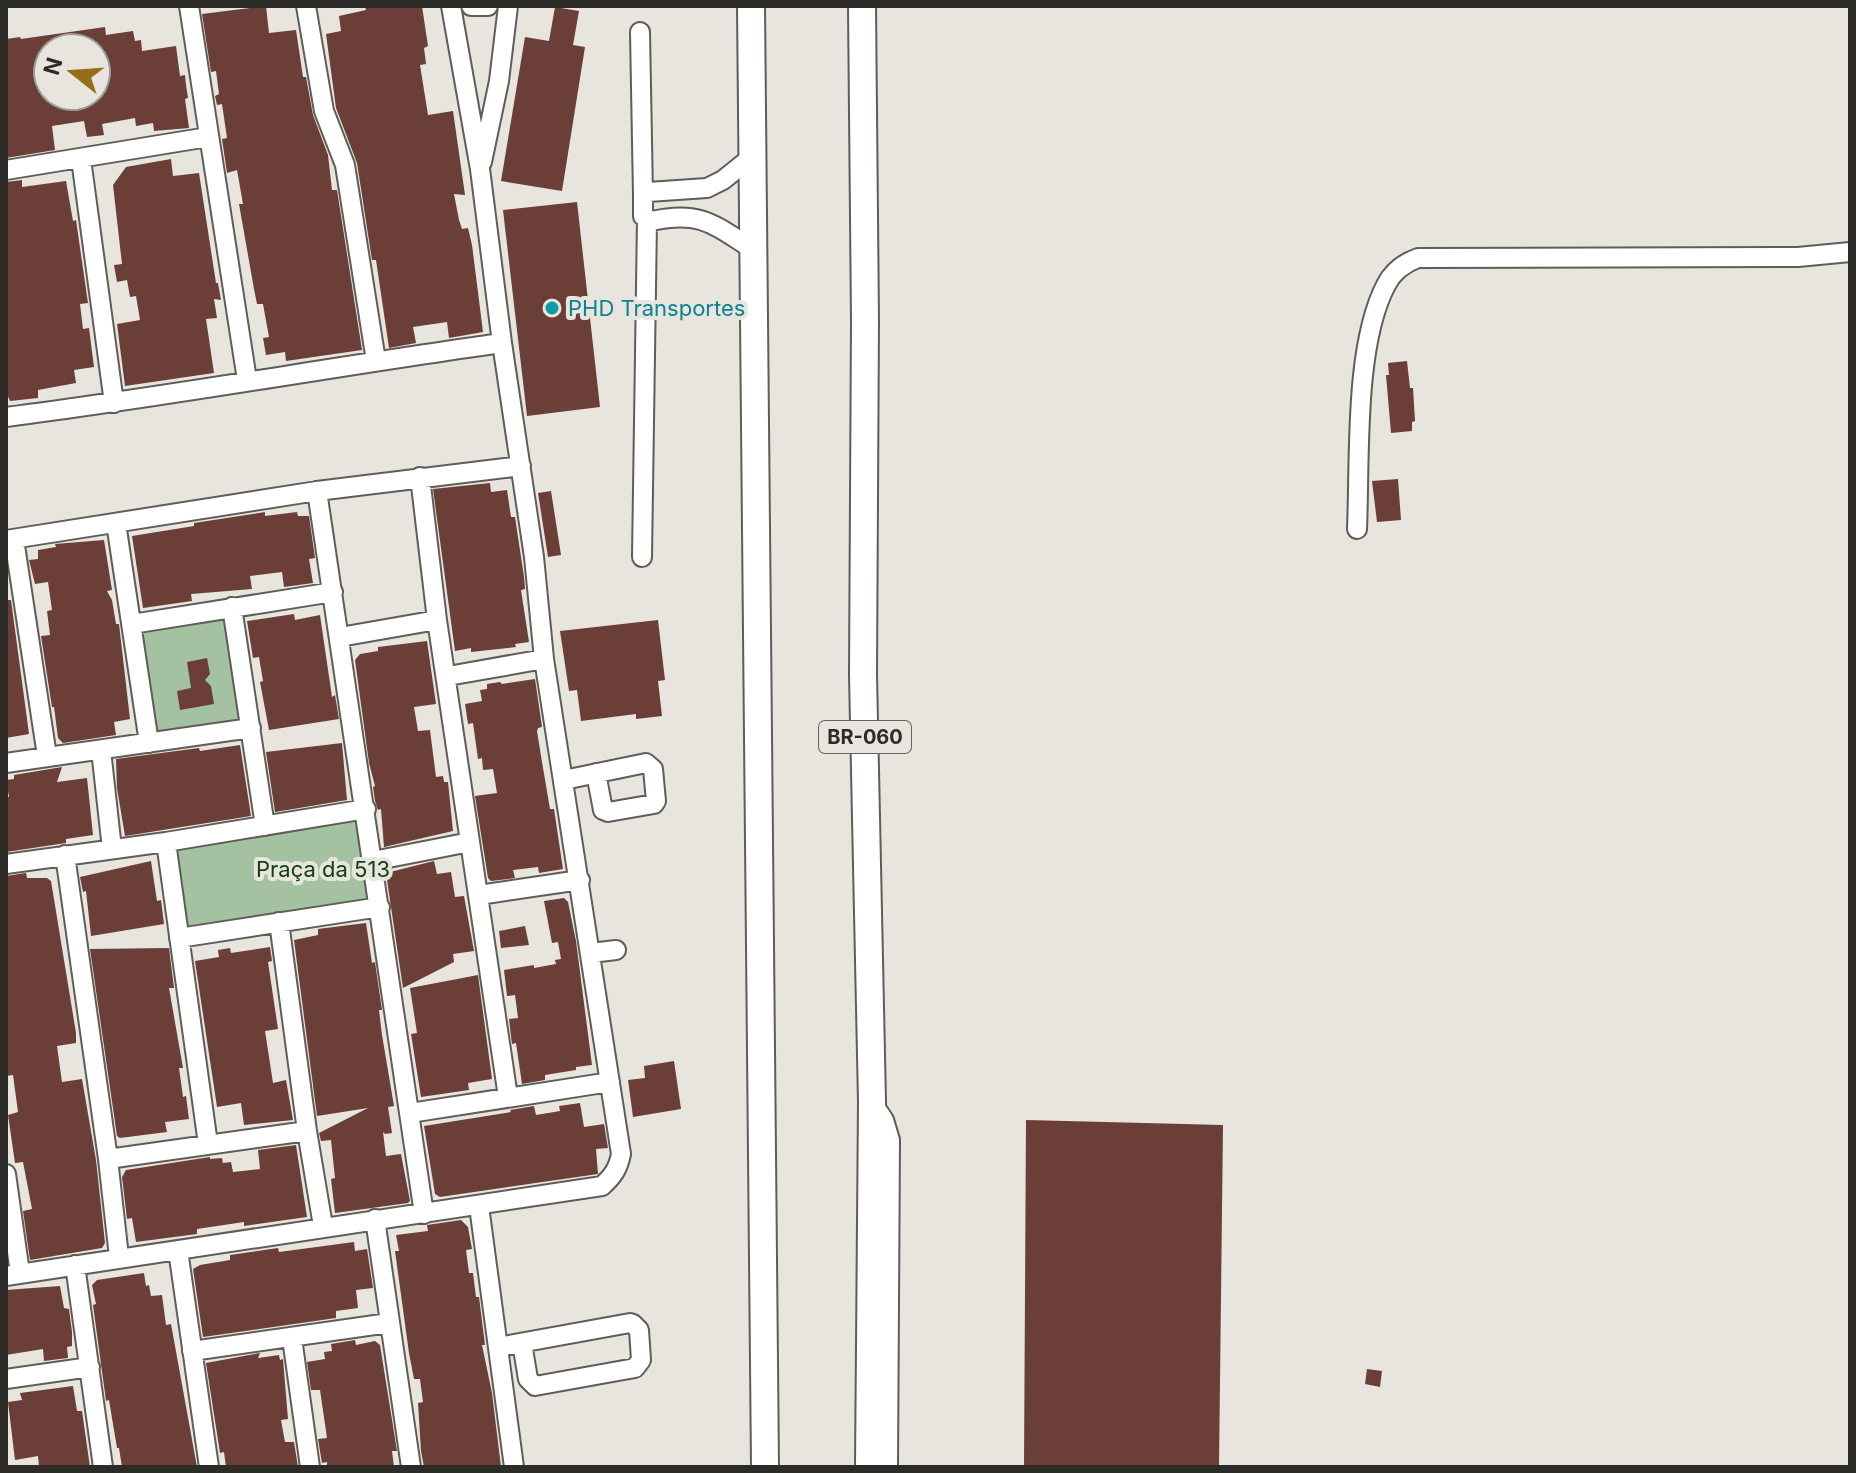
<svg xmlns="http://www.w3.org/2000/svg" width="1856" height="1473" viewBox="0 0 1856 1473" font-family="Inter,sans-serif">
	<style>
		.green { fill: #a4c2a1 }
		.building { fill: #6b3e38; fill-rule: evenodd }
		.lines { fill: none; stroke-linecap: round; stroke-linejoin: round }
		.minor-casing { stroke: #5f5d58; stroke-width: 22 }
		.highway-casing { stroke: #5f5d58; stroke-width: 30 }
		.minor { stroke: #fff; stroke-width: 18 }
		.highway { stroke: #fff; stroke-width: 26 }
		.culture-dot { fill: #0f9aa8; stroke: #e7e5de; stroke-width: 3 }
		.labels { text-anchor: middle; stroke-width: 8; stroke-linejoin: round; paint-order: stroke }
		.shield { fill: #e7e5de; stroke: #64635f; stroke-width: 2 }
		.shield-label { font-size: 20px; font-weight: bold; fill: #2c2b28 }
		.culture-label { font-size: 22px; fill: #0d838f; stroke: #e7e5de; text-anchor: start }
		.park-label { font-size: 22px; fill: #12410f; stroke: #e7e5de }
	</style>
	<rect width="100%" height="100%" fill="#e7e5de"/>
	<path class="green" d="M238,602L256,738L147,754L131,617Z
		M372,804L387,916L174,948L159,839Z"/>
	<path class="building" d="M266,6L269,33L296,30L303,77H306L313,115L328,155L332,190H337L362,350L286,361L285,352L266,355L263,338L269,337L263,304H257L254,289L239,204H243L237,170L227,173L222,139L227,138L222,104L217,105L215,96L219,94L216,71L211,72L202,14Z
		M365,6H422L428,46L424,48L426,64L420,65L428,115L453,111L465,195L454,194L459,220L462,229L468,228L472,245L483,332L449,338L447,322L413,327L416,343L389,348L376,260H372L357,163L336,108L326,34L341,31L339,16L366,10Z
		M555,7L579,11L573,45L585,47L562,191L501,181L525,37L549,41Z
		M105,27L106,35L133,31L135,41L141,40L142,51L176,46L180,76L185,75L186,85L188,98L185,99L189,128L154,131L153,123L136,126L135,118L102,124L104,135L87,137L84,121L52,126L55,150L6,158V39L20,37L21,39ZM48,48H96V96H48Z
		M171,159L173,176L199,173L216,283H218L221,300L214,299L217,318L206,319L214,373L125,386L117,324L140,320L136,296L130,297L127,280L117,282L114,265L122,264L113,185L126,167Z
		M22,180V187L66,181L73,221L76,220L88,303L80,304L83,329L89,328L94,367L74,370L76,383L38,390V398L10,401L6,392V182Z
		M577,202L600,407L527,416L503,210Z
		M1407,361L1410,388H1413L1415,421L1412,422V431L1391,433L1386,375H1389L1388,363Z
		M1398,479L1401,520L1377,522L1372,481Z
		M490,483L491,492L507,490L511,517H515L524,577L525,589L521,590L529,642L515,644L516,647L471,652V648L455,651L433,489Z
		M551,491L561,555L548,557L538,493Z
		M265,512V516L297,512L298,516H309L315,558L309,559L313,583L284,587L282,572L250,576L252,589L191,594L192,601L143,608L132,536L194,526V523Z
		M104,540L112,590L107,591L112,600L116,624H119L130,719L114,722L116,735L63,743L58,738L54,707H52L41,636L50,635L47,611L52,610L48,582L35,584L29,560L38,559V550L56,547L55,544Z
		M6,600H11L29,734L6,738Z
		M294,614L295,620L320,615L332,697L335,695L339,719L269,730L260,682L263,681L259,657L253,658L247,621Z
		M658,620L665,680L658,681L662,716L636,719V714L581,721L577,690L569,691L560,631Z
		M427,641L436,704L414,707L418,731L430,730L436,777L443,776L444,782H448L453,831L384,847L381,809L378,810L375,801L373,787L375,786L369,763L355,660L360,654L378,651V647Z
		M207,658L210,674L205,680L211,686L214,704L180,710L177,691L191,688L187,662Z
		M535,679L542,727L538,728L537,731L542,762L550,809H554L563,869L539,873L538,867L513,870L515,878L491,881L488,878L475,796L497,793L493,769L483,770L482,758L478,759L473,723L468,724L465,704L482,701L480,690L487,689V684L500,682L502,684Z
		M342,743L347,800L275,812L266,752Z
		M240,745L251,816L125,836L117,788L116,759L199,748L200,751Z
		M62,767L57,782L87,778L93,835L66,839V843L6,852V797H9L6,780L14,779V775Z
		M151,861L157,901L161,900L164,924L91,936L86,891L83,892L80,877Z
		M434,861L437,874L451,872L455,897L464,896L474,951L453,954L454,962L403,988L386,873Z
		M26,873L27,878H47L51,881L76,1033V1043L57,1046L62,1082L82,1079L96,1160L105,1243L102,1248L30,1260L23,1211L32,1209L23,1162L15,1163L8,1115L18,1112L13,1075L6,1076V876Z
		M564,898L568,902L576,941L592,1065L576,1067V1070L545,1075V1080L522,1084L516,1043L512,1044L509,1019L518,1018L515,995L507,996L504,970L534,965V968L556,964L555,960L561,959L558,942L552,943L544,901Z
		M366,923L372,963L375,962L382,1010H379L382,1035L394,1106L388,1107L392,1133L385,1134L383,1132L386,1156L401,1154L410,1201L408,1203L335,1213L331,1179L335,1178L331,1140L321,1141L319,1133L368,1108L317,1116L294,940L318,935V929Z
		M525,926L529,945L501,948L499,931Z
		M270,947L272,961L268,962L278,1029L265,1031L273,1083L286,1080L293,1120L244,1125L241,1103L217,1107L195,961L219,957L218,950L230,948L231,953Z
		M169,948L174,988H169L183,1068H179L183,1097L186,1096L189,1119L165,1122L167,1132L120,1138L117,1136L90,949Z
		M478,975L492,1079L468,1083L469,1090L421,1097L411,1034L417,1033L410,988Z
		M674,1061L681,1109L633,1117L628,1080L645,1078L644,1066Z
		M580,1103L584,1127L604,1124L608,1148L596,1149L598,1174L440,1197L435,1194L424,1126L511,1112L510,1110L534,1106L536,1115L560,1111L559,1106Z
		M1026,1120L1223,1125L1219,1467H1024Z
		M296,1145L307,1217L244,1226V1222L197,1229V1234L136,1242L132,1218L127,1219L122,1177L126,1170L210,1157V1159L222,1158L223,1163L231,1162L233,1172L260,1169L258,1150Z
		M461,1220L468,1227L472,1249L466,1250L469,1273H473L476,1297H479L485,1345H482L492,1393L501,1467H424L421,1451L418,1403L423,1402L420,1379H414L409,1353L395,1251H399L396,1235L428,1231L427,1225Z
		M354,1242L355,1251L367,1249L373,1288L356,1290L358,1308L336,1311V1318L203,1337L193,1269L200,1265L230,1260V1255L278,1248L279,1252Z
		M144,1273L146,1286L149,1285L151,1296L162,1295L166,1325L171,1324L197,1467H122L119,1448H117L109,1400L106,1401L93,1305L96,1304L92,1285L97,1280Z
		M60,1286L64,1308L69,1309L72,1332V1346L67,1347L68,1358L44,1361L43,1349L6,1355V1290Z
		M355,1340L356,1345L375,1341L380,1345L397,1451H392L394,1467H327V1462L322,1463L318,1439L327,1438L320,1390H311L307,1362L325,1359L324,1352L332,1351L331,1344Z
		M260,1353L258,1358L279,1355L280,1360L283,1359L288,1419L281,1420L285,1442H294L298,1467H226L224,1452L220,1453L206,1363Z
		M1367,1369L1382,1371L1380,1387L1365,1384Z
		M73,1386L77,1411H82L90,1467H39L38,1456L15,1460L8,1402L22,1400L20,1393Z"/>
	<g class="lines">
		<defs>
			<path id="minor" d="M189,6L247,380
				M306,6L324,111L345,165L376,361
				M471,6H488
				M640,32L643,196
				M753,156L723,180L707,188L648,192L643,196V216L652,221C701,210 714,225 754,250
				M81,159L114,403
				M482,162L499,81L508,6
				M6,170L208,137
				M6,417C172,396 336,366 502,343
				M420,477L437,620L508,1097
				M317,491L424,1214
				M116,523L149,743
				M1357,529C1360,459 1354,346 1386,285C1393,271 1404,263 1418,258L1798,257L1850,252
				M14,539L47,756
				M6,540L317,491L521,466
				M642,557L647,220
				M232,607L265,826
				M132,624L333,592
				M340,637L437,620
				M448,676L544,659
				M101,750L112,849
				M6,763L251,728
				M564,780L646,763L653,769L656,801L654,804L608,812L603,810L596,773
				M166,842L208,1144
				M65,855L108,1159L119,1257
				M373,861L470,842
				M6,864L166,842L366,809
				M479,895L580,880
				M279,922L307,1131L323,1226
				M179,938L380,907
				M591,953L616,950
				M872,1102L884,1120L890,1140L888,1467
				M410,1113L610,1082
				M108,1159L307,1131
				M6,1174L20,1273
				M479,1206L514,1467
				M375,1219L411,1467
				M178,1250L209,1467
				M75,1265L103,1467
				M6,1276L602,1186C613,1176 618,1169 621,1154L544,659L534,557L502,343L480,169L451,6
				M292,1338L310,1467
				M498,1347L630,1323L633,1324L639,1330L641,1360L635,1368L535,1386L528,1379L522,1343
				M192,1351L389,1323
				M6,1379L90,1367"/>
			<path id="highway" d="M751,6L765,1467
				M862,6L865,321L863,675L872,1102L869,1467"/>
		</defs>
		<use href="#minor" class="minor-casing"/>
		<use href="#highway" class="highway-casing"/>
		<use href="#minor" class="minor"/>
		<use href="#highway" class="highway"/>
	</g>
	<circle class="culture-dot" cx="552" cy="308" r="8"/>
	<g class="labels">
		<rect class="shield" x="819" y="721" width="92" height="32" rx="6"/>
		<g class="shield-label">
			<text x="865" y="744">BR-060</text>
		</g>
		<g class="culture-label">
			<text x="568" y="316">PHD Transportes</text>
		</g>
		<g class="park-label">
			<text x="323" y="877">Praça da 513</text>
		</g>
	</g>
	<rect width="1856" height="1473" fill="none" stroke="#2c2b28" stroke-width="16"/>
	<g transform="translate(72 72) rotate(287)"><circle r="38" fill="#e7e5de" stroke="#9c9b95" stroke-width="2"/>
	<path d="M0-6L14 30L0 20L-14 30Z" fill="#946f17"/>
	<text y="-12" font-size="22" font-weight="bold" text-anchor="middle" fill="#2c2b28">N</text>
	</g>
</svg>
